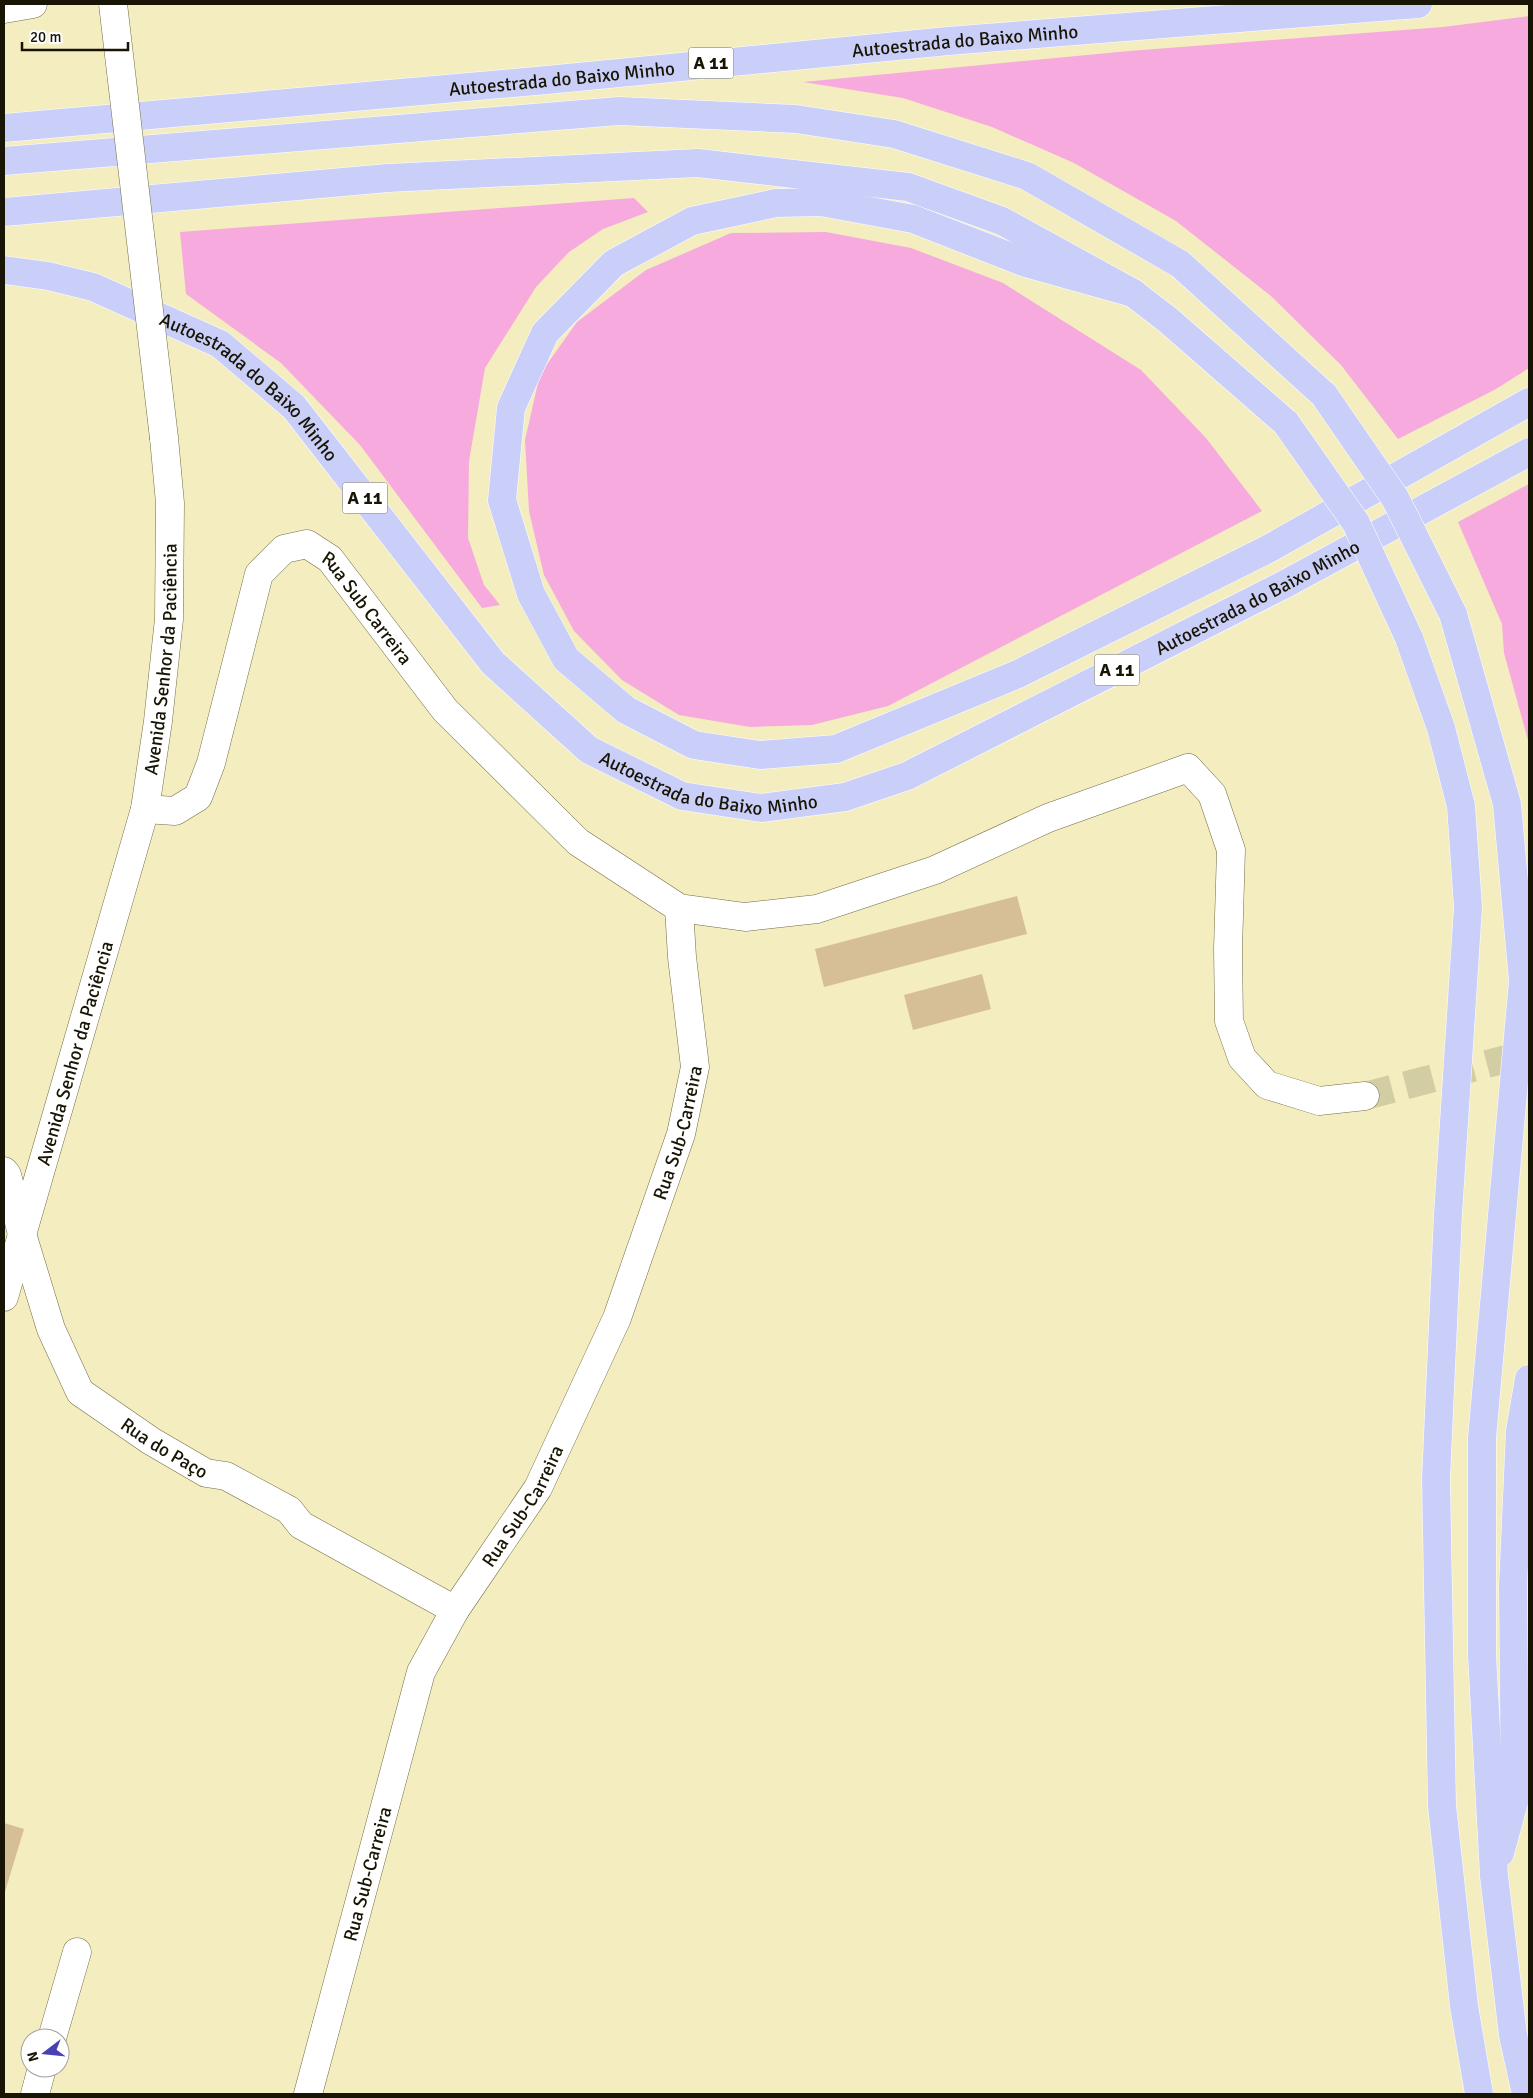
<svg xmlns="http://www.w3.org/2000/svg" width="1533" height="2098" viewBox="0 0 1533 2098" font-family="Signika,sans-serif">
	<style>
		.green { fill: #f7aadd }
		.building { fill: #d6be97 }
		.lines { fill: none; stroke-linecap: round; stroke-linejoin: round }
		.street-tunnel { stroke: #d3cda4; stroke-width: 28; stroke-dasharray: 28 14; stroke-linecap: butt }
		.street-casing { stroke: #736d44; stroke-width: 29 }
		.secondary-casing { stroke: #736d44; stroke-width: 29 }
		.highway-casing { stroke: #fff; stroke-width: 29 }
		.street { stroke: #fff; stroke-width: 28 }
		.secondary { stroke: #fff; stroke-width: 28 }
		.highway { stroke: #cacff9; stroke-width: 28 }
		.secondary-bridge-casing { stroke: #736d44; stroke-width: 29; stroke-linecap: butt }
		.highway-bridge-casing { stroke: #fff; stroke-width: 29; stroke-linecap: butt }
		.secondary-bridge { stroke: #fff; stroke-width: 28 }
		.highway-bridge { stroke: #cacff9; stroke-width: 28 }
		.labels { text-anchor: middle; stroke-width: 5; stroke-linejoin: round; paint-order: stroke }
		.shield { fill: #fff; stroke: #5d5b50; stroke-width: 1 }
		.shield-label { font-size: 18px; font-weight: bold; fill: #181505 }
		.street-label { font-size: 19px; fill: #181505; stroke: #fff }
	</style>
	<rect width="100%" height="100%" fill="#f4edc0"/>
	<path class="green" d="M1529,16V368L1496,389L1398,439L1341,365L1271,296L1176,221L1074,163L992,127L903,98L803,82L1129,51L1443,27Z
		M634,198L648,212L603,229L569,252L536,287L485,368L469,461L468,538L484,585L500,605L482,608L360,445L281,363L186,294L180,232Z
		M826,232L911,248L1003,283L1141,370L1206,438L1262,511L888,706L812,725L750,727L679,715L622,680L574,631L544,575L529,511L525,440L540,374L577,322L646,270L731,233Z
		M1529,484V744L1504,653L1502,624L1458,522Z"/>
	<path class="building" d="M1017,896L1027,934L824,987L815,949Z
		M982,974L991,1009L913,1030L904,995Z
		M4,1823L24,1829L4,1895Z"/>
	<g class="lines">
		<path class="street-tunnel" d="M1365,1096L1529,1053"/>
		<defs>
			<g id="street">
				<path d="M4,9L33,4"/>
				<path id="s1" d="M145,809L175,811L198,797L211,763L259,574L284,549L307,544L330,559L445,710L578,842L679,908L745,917L817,909L935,870L1048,818L1188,768L1212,794L1231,850L1228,949L1229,1021L1242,1058L1267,1085L1319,1101L1365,1096"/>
				<path id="s2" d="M4,1171L7,1175L22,1234L51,1329L80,1392L151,1441L206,1473L226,1476L289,1510L301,1525L455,1610"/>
				<path d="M52,2038L77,1952"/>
				<path d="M35,2094L42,2068"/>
				<path id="s3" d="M308,2094L421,1672L455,1610L538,1488L617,1318L681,1134L695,1067L682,957L679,908"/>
			</g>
			<g id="secondary">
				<path id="s4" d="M4,1297L145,809L158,721L169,619L170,503L164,438"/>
			</g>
			<g id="highway">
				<path id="s5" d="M4,128L547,80L948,41L1418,4"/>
				<path d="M4,161L619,111L796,119L894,134L1027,176L1180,264L1324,395"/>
				<path d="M4,212L388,178L698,163L908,187L1002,221L1133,293L1168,320L1286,423"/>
				<path id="s6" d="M4,270L48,276L93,287L220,344L294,407L493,663L589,750L682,796L761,808L845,797L907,776L1287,583L1529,452"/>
				<path d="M1133,293L1026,263L913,219L821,202L776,203L692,221L614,263L545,333L511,408L502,500L531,594L566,659L626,710L694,745L760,755L836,749L1018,674L1268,549L1529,402"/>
				<path d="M1453,614L1507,804L1523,981L1482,1438V1655L1494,1876L1513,2035L1526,2094"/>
				<path d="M1409,638L1441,728L1461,806L1468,907L1448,1214L1436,1479L1442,1806L1464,2006L1479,2094"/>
				<path d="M1500,1853L1515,1798L1513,1586L1520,1431L1529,1379"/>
			</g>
		</defs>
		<use href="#street" class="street-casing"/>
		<use href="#secondary" class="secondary-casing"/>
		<use href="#highway" class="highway-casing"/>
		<use href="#street" class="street"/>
		<use href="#secondary" class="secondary"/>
		<use href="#highway" class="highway"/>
		<defs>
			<path id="secondary-bridge" d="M113,4L164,438"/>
			<path id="highway-bridge" d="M1324,395L1395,498L1453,614
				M1286,423L1356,523L1409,638"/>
		</defs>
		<use href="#secondary-bridge" class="secondary-bridge-casing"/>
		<use href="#highway-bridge" class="highway-bridge-casing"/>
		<use href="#secondary-bridge" class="secondary-bridge"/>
		<use href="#highway-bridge" class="highway-bridge"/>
	</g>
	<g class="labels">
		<g class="shield">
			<rect x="688.5" y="47.5" width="45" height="31" rx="4"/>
			<rect x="342.5" y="482.5" width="45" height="31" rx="4"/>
			<rect x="1094.5" y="654.5" width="45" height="31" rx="4"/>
		</g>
		<g class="shield-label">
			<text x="711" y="69">A 11</text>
			<text x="365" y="504">A 11</text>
			<text x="1117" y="676">A 11</text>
		</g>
		<g class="street-label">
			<text dy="7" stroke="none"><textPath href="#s5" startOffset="965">Autoestrada do Baixo Minho</textPath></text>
			<text dy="7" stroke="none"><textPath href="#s5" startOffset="560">Autoestrada do Baixo Minho</textPath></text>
			<text dy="7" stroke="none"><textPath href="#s6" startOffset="279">Autoestrada do Baixo Minho</textPath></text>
			<text dy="7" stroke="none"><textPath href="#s6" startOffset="1508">Autoestrada do Baixo Minho</textPath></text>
			<text dy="7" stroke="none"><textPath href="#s1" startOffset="436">Rua Sub Carreira</textPath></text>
			<text dy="7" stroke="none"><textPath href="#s4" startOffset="659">Avenida Senhor da Paciência</textPath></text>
			<text dy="7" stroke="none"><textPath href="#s6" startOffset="908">Autoestrada do Baixo Minho</textPath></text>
			<text dy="7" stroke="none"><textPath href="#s4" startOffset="254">Avenida Senhor da Paciência</textPath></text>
			<text dy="7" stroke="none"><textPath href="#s3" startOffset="1038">Rua Sub-Carreira</textPath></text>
			<text dy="7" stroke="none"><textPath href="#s2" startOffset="336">Rua do Paço</textPath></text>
			<text dy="7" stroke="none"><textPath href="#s3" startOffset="632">Rua Sub-Carreira</textPath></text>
			<text dy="7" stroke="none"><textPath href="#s3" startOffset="228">Rua Sub-Carreira</textPath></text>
		</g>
	</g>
	<rect width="1533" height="2098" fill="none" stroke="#181505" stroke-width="10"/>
	<g transform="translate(45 2053) rotate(254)"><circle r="24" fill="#ffffff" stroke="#a3a19b"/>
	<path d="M0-4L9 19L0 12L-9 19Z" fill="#4940b6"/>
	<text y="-8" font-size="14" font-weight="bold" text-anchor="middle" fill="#181505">N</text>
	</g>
	<path d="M22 42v8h106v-8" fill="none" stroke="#181505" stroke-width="2.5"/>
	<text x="30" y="42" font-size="15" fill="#181505" stroke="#ffffff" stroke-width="4" paint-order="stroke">20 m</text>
</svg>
